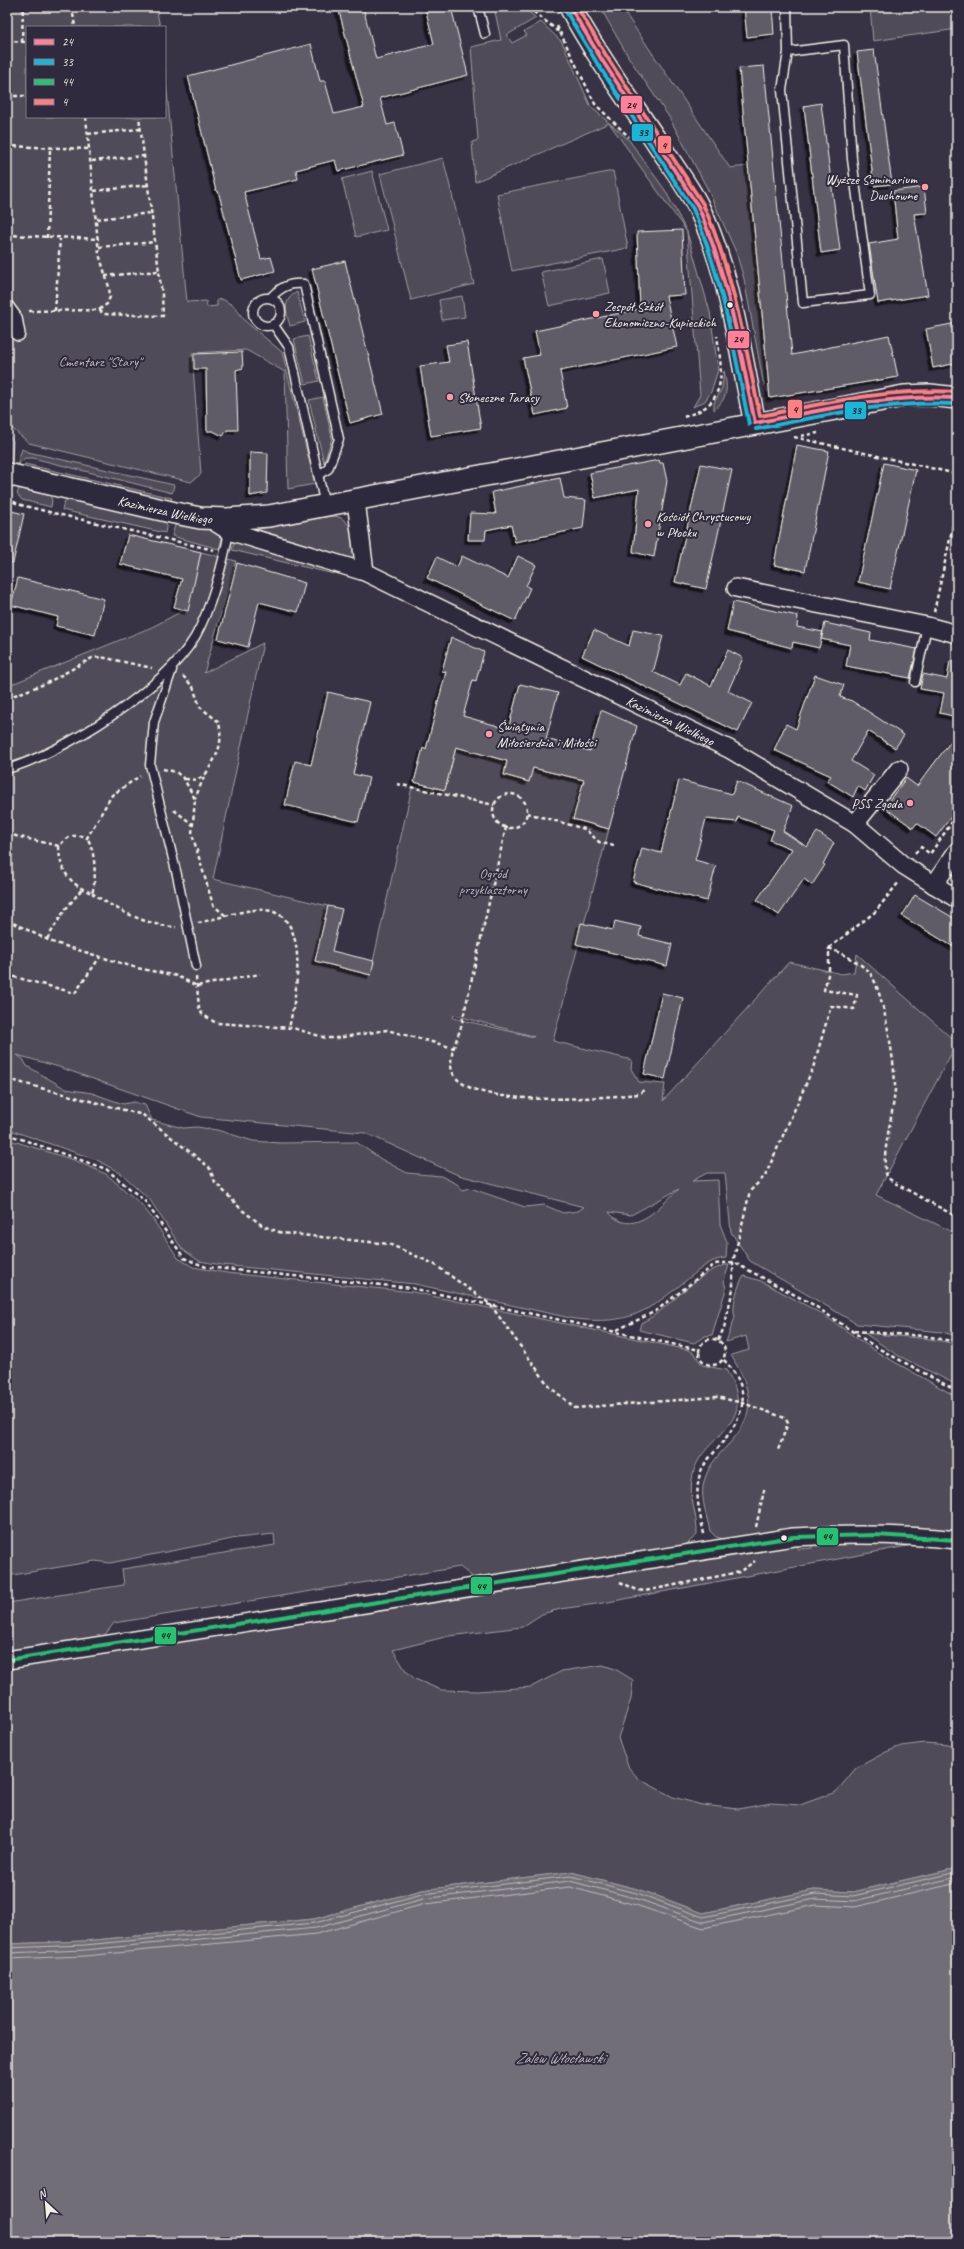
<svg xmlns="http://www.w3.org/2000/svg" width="964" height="2249" viewBox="0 0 964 2249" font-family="Caveat,sans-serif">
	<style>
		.green { fill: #504b59; stroke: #a29ea0; fill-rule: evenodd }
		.water { fill: #726e77; stroke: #a6a2a4 }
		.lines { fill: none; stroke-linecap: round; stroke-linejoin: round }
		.shore { stroke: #c0bdbb; stroke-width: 1 }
		.building { fill: #5f5c67; stroke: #f4f1e8; filter: url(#shadow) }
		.service-casing { stroke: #f4f1e8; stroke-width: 11 }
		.pedestrian-casing { stroke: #f4f1e8; stroke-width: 16 }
		.minor-casing { stroke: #f4f1e8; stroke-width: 20 }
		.tertiary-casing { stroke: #f4f1e8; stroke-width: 24 }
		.path { stroke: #f4f1e8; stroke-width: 2.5; stroke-dasharray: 4 3; stroke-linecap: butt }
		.service { stroke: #2f2a3d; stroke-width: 8 }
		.pedestrian { stroke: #2f2a3d; stroke-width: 13 }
		.minor { stroke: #2f2a3d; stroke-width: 17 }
		.tertiary { stroke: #2f2a3d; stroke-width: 21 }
		.bus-1-casing { stroke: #2f2a3d; stroke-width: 7 }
		.bus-2-casing { stroke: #2f2a3d; stroke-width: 7 }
		.bus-3-casing { stroke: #2f2a3d; stroke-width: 7 }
		.bus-4-casing { stroke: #2f2a3d; stroke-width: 7 }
		.bus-1 { stroke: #ff8098; stroke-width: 4 }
		.bus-2 { stroke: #1ab6d8; stroke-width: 4 }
		.bus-3 { stroke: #26c172; stroke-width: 4 }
		.bus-4 { stroke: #ff8082; stroke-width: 4 }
		.poi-dot { fill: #ff9aa2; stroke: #2f2a3d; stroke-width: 1.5 }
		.bus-dot { fill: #f4f1e8; stroke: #2f2a3d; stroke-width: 1.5 }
		.labels { text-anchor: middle; stroke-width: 4; stroke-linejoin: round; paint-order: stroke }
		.poi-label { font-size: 14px; fill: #f4f1e8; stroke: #2f2a3d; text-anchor: start }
		.park-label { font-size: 14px; fill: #bbb7b6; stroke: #2f2a3d }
		.street-label { font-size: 14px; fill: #f4f1e8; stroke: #2f2a3d }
		.water-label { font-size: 15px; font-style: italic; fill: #bab6b5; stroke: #2f2a3d }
		.line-badge { stroke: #2f2a3d; stroke-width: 1.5 }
		.pale-badge-label { font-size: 11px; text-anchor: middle; font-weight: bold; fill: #111 }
	</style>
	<defs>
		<filter id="shadow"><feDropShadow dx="-3.5" dy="3.5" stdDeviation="0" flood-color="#0009"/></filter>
	</defs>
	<rect width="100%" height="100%" fill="#373244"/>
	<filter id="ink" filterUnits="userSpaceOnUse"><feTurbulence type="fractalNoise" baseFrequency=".025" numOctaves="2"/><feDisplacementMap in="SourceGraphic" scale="8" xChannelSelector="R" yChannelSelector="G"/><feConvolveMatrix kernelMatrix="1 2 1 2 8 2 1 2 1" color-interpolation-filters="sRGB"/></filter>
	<g filter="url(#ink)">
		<path class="green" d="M7,7H156L160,27H27V117H165V70L187,302L206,301L207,307L217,306V300L222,299L234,306L246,322L282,352L315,484L288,489L285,372L246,350L192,353L201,474L191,482L29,443L7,424Z
			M494,7H523L536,18L507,35L512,43L527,35L524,32L541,22L562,42L591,107L629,140L665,190L687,232L710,312L718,370L711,392L705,401L693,407L700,395L687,232L609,123L475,182L472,142L478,140L471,47L501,40Z
			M600,7H621L730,168L748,166L770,398L763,381L744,279L736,252L707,188L669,117L629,58Z
			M870,7H957V29L873,41Z
			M443,158L474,284L411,300L380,174Z
			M372,171L387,230L356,237L342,179Z
			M613,171L628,248L512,271L497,194Z
			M603,259L610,293L549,306L541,272Z
			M297,292L305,322L290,326C286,312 282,300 297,292Z
			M462,296L465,317L442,320L439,300Z
			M308,336L319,381L305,384L294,339Z
			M724,371C728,388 728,398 714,410V403L722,388Z
			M323,397L332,438L324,463L309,400Z
			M7,433L13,441L11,466L7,465Z
			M22,449L28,452L174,485L172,493L33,458H25L20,462L18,469L16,468Z
			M25,464L172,498L171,501L24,468Z
			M20,486L49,493L52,500L51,507L22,500L17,494Z
			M71,498L167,522L165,533L62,510L64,502Z
			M331,516C352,514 357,545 354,561L256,531L259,529Z
			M175,525L210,529L222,538L219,549L172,536Z
			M235,540L334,567V574L232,550Z
			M201,552L236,561L204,673L263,643L213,879L328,906L315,961L370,975L412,787L445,790L456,747L507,761L504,775L528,782L533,768L584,780L573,819L609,829L553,1041L632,1060L631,1069L639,1082L665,1084L663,1101L789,962L842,974L854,972L857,954L957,1043L876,1195L957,1234V1336L942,1332L857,1324L750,1261L731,1232L725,1173H707L692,1181L718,1180L720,1224L727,1242L726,1258C710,1259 701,1269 689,1278C647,1312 631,1325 575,1319L415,1284L222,1265L199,1261L182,1249L150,1200L122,1174L97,1160L7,1129V1054L11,1053L7,1052V686L152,627L188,608ZM454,1015L533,1036L534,1037L453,1018ZM17,1055L59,1067L201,1117L365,1133L458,1175L584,1207L578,1211L563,1213L544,1205L525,1207L470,1188L463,1190L457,1184L441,1176L407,1173L381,1159L356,1142L280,1143L253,1141L217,1130L197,1127L183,1128L152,1120L145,1105L134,1102L123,1104L92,1093L66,1089L27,1066L23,1059ZM679,1189C664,1202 640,1232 618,1220C614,1217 611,1216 609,1212L631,1215Z
			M7,1139L74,1160L106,1174L141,1204L152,1218L178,1258L193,1267L227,1273L413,1292L689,1350L695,1354L702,1365L726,1370C762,1426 702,1434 693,1474C687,1497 698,1513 697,1535L688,1543L679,1546L475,1579L460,1567L114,1623L104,1636L7,1652V1603L124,1585L122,1569L275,1545L274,1534L237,1538L110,1563L95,1561L7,1576Z
			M725,1265H729L724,1281L726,1289L712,1335L705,1336L694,1343L639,1330L641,1323C672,1308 692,1275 725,1265Z
			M744,1276L761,1281L822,1314L877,1352L957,1397V1532L868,1526L836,1527L724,1539L716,1537L710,1531C707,1517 701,1500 703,1486C706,1469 716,1457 728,1445C759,1413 751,1389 731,1355L749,1350L746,1336L726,1342L735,1317C731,1308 738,1283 744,1276Z
			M864,1333L930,1339L957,1344V1385L897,1355Z
			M849,1541L918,1544L603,1603L560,1609L542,1614L522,1627L449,1636L393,1650L406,1671L415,1679L441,1690L478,1691L531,1687L562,1671L603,1665L615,1669L633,1680L631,1699L618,1738L629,1768L639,1779L673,1797L702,1805L738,1809L771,1803L800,1805L836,1792L856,1768L886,1752L901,1746L925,1743L949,1745L957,1750V1868L852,1892L814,1890L703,1913L641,1890L571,1872L422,1890L314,1919L84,1941L7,1944V1667L797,1545L798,1549L812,1548V1544Z"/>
		<path class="water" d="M957,1868V2242H7V1944L84,1941L314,1919L422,1890L571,1872L641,1890L703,1913L814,1890L852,1892Z"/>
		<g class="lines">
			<path class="shore" d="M7,1948L85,1945L315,1923L422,1894L571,1876L640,1894L703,1917L815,1894L853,1896L957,1872
				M7,1953L85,1950L316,1928L423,1899L570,1881L638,1899L703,1922L815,1899L854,1901L957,1877
				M7,1959L85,1956L316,1934L425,1904L570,1887L636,1905L703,1928L816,1905L855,1907L957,1883"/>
		</g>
		<path class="building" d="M338,7H363L376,59L434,44L425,7H451L468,75L380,98L387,125L395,123L403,155L338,171L335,160L296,170L298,179L244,192L261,259L271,257L275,271L241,280L220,198L218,191H216L188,76L311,44L320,81H325L334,114L364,107Z
			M744,7H772L774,34L747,37Z
			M874,50L892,184L874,186L857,52Z
			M764,66L792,355L889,335L898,377L770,398L739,68Z
			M821,103L840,250L821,253L804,106Z
			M924,187L927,213L914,214L928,295L878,303L869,244L898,239L893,191Z
			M682,230L685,295L666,296L677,347L560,371L567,408L535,415L523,358L540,355L535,331L640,309L637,232Z
			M345,261L383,414L350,423L312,269Z
			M957,323V363L933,368L926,329Z
			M467,342L481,428L431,436L420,366L449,362L446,345Z
			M242,352L243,368L236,370L238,430H227L223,436L213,431H207L206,369H194V354Z
			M797,445L829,451L805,571L774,565Z
			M250,452L268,453L267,493L250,496Z
			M659,460L660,463H663L667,481L654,557L633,552L639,489L595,498L590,473Z
			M884,463L916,470L890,589L858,582Z
			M701,464L732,470L706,589L675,582Z
			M560,478L564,498L586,500L583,528L515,542L511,525L486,530L485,540H468L470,513L496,514L492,492Z
			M7,510L24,514L13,563L7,562Z
			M128,535L201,552L188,611L174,607L182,579L120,564Z
			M462,556L508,578L518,556L536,565L526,586L530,588L515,621L427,578L437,557L457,567Z
			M237,563L305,583L298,612L259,602L248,647L218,639Z
			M18,578L104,599L95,635L56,626L58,617L11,605Z
			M733,602L798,616L797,627L823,632L819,648L793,642L792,648L727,631Z
			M825,623L871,633L870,640L917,649L910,678L846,666L850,645L821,639Z
			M594,630L629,646L633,630L663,636L653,672L680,685L686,673L711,686L728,650L743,658L728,691L752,703L738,732L582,656Z
			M451,637L484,652L476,681L473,680L463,716L508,729L520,684L558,693L546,739L590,751L601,710L637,726L609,829L573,819L584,780L533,768L529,782L504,775L507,761L456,747L445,790L414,782L423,748L426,749L446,672L442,671Z
			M950,661H957V717L940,713L944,693L920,689L923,674L947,679Z
			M815,675L844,685L840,697L852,701L904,735L895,748L868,731L851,761L874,775L865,791L858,786L853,797L827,781L831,776L774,750L786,724L796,729Z
			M328,692L370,702L353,774L369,778L358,822L285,805L295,761L311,765Z
			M957,733V809L936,837L917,823L913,828L884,807L906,778L917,786Z
			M679,780L732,794L737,781L793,806L783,831L807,847L817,832L834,843L823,864L825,865L812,885L804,879L779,915L757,900L792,849L770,840L774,830L738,817L737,822L706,819L695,860L716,866L707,901L633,882L642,848L661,853Z
			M915,895L957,920V949L902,916Z
			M328,906L342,909L332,951L374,961L371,975L315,961Z
			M615,921L641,927L639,936L672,944L667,966L576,944L581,923L613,930Z
			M662,993L683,998L665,1079L644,1074Z"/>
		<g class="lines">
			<defs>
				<path id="service" d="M478,7L485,34
					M787,7L788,52L782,90L803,303L870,295L852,159L844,45L788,52
					M270,298C280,288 289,282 304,284L339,439L328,469L318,475
					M253 312a14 14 0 1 1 28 0a14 14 0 1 1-28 0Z
					M273,324L289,347L325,505
					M172,670L154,722L150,765L177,875L196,966
					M915,682L927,626
					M7,769C65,752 164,689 195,637C210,611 224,561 229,531"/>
				<path id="pedestrian" d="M7,307L15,318L18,334"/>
				<g id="minor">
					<path d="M356,501L365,572"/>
					<path id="s1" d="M210,519L229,531L365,572L729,749L855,824L903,865L957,899"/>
					<path d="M736,588L927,626L957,634"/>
					<path d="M855,824L899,769"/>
					<path d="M934,885L957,851"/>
					<path d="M7,1660L793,1537C849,1534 902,1534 957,1540"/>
				</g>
				<g id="tertiary">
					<path d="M570,7C596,55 629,100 659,145C672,165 687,185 698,206C731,274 739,349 755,423"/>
					<path id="s2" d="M7,474L175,513L200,518L227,519L269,516L904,396L930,395L957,398"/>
				</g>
			</defs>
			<use href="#service" class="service-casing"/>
			<use href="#pedestrian" class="pedestrian-casing"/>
			<use href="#minor" class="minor-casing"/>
			<use href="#tertiary" class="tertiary-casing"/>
			<path class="path" d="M72,7L75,27
				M528,7L559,32
				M557,26L595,104L629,137
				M7,41L27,42
				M22,42L23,7
				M7,96H27
				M88,134L140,129
				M7,146L90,149
				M92,161L144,156
				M94,191L148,185
				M97,219L151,213
				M7,235L99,239
				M47,238L50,148
				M99,247L155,242
				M105,276L158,271
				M99,310L104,314L163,316L162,295L139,117
				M29,311L99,310L107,304L110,297L109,287L99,254L86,117
				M55,311L60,239
				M684,417C691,414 699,412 704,408C728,392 720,359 717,336
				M801,436L818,433
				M794,437L957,474
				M7,499L21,505L53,513L214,550
				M7,500L12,495
				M934,612L957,507
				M183,676L193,687L200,707L219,722C223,746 218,753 207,772C202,780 199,790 195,798
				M7,698L47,683L92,658L101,657L152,668
				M163,769L176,772L184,779L195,799L192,834L213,905L226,916
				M185,779L198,780L205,774
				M397,784L494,805
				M493 811a17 17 0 1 1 34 0a17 17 0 1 1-34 0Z
				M174,810L192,824
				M527,813L585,829L599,842L614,846
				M506,827L461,1027C457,1040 448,1057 452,1071C466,1111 605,1097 639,1094L644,1090
				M7,834L59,846C68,836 74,833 87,838L112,795L140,776
				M59,846C59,870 70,885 92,893C97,881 95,848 87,838
				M915,853L921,847L930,854L957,815
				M92,893C115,909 147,926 176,927
				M7,920L52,942L137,968L177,976L197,986L260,974
				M198,923C217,919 246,908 265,910C312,914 296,997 289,1028
				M47,939L64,911L82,889
				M829,948C840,953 862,963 870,973C884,993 895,1063 895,1088C895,1108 879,1161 887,1176C888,1178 891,1180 893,1182L957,1217
				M829,948L875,912L899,882
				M7,975L75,993L100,957
				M196,977L199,1007L202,1014L216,1023L293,1028L326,1038H337L387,1030L454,1048
				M7,1079L143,1115L209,1167L215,1182L242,1210L263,1226L282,1233L389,1244L434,1264L490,1304L549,1386L575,1408L717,1397L743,1403L785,1418L788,1423L778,1450
				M7,1134L106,1169L145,1201L184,1258L206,1267L411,1288L700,1350
				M617,1330L656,1311L715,1264L733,1262L812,1304L874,1346L957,1391
				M854,1331L925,1336L957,1342
				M699 1352a13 13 0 1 1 26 0a13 13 0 1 1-26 0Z
				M718,1340L724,1328L733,1289V1262L750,1191L765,1176L813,1068L831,1006L854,1009L857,995L824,990L829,971V948
				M756,1527L765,1486
				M704,1534C700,1514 694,1494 700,1474C703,1464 711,1456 717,1449C744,1417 755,1392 723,1359
				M620,1582L637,1590L645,1591L739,1572L755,1561"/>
			<use href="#service" class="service"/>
			<use href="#pedestrian" class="pedestrian"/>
			<use href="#minor" class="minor"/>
			<use href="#tertiary" class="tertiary"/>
			<defs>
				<path id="bus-1" d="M570,7L602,60L698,206C728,276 740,349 755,423
					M755,423C822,410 888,394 957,398"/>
				<path id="bus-2" d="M565,10L597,63L693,209C723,278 734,351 749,424
					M756,429C823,416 888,400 957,404"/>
				<path id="bus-3" d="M7,1660L793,1537L875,1535L957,1540"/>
				<path id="bus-4" d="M577,7L607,57L703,204C733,272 745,344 760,416C826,403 889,388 957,392"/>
			</defs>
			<use href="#bus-1" class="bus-1-casing"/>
			<use href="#bus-2" class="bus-2-casing"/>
			<use href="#bus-3" class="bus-3-casing"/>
			<use href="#bus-4" class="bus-4-casing"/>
			<use href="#bus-1" class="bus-1"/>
			<use href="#bus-2" class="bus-2"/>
			<use href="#bus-3" class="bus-3"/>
			<use href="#bus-4" class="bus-4"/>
		</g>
	</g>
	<g class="poi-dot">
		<circle cx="925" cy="187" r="4"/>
		<circle cx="596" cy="314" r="4"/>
		<circle cx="450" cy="397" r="4"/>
		<circle cx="648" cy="524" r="4"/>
		<circle cx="489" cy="734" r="4"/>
		<circle cx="910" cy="803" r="4"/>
	</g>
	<g class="bus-dot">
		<circle cx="730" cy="305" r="3.5"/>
		<circle cx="784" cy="1538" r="3.5"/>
	</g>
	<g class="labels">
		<g class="poi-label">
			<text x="917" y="184" text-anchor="end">Wyższe Seminarium<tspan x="917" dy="16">Duchowne</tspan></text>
			<text x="604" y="311">Zespół Szkół<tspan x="604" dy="16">Ekonomiczno-Kupieckich</tspan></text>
			<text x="458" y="402">Słoneczne Tarasy</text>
			<text x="656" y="521">Kościół Chrystusowy<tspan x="656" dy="16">w Płocku</tspan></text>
			<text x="497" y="731">Świątynia<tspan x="497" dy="16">Miłosierdzia i Miłości</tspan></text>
			<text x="902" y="808" text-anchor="end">PSS Zgoda</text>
		</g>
		<g class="park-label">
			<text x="100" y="366">Cmentarz "Stary"</text>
			<text x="493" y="878">Ogród<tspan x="493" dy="16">przyklasztorny</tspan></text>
		</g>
		<g class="street-label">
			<text dy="5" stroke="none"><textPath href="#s2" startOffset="162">Kazimierza Wielkiego</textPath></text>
			<text dy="5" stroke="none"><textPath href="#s1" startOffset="504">Kazimierza Wielkiego</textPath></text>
		</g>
		<g class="water-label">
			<text x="560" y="2063">Zalew Włocławski</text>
		</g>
	</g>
	<g class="line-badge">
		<rect x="620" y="95" width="23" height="19" rx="4" fill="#ff8098"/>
		<rect x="631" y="123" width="23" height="19" rx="4" fill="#1ab6d8"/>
		<rect x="657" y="135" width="15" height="19" rx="4" fill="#ff8082"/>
		<rect x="727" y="330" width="23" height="19" rx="4" fill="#ff8098"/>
		<rect x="787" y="399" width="16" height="20" rx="4" fill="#ff8082"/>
		<rect x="844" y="401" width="23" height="19" rx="4" fill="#1ab6d8"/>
		<rect x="816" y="1527" width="23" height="19" rx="4" fill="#26c172"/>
		<rect x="470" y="1576" width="23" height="19" rx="4" fill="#26c172"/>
		<rect x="154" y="1626" width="23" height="19" rx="4" fill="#26c172"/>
	</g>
	<g class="pale-badge-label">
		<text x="631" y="109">24</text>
		<text x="643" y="136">33</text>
		<text x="664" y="149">4</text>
		<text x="738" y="343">24</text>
		<text x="795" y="413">4</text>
		<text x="856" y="414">33</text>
		<text x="827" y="1540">44</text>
		<text x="481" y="1590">44</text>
		<text x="165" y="1639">44</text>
	</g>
	<rect width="964" height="2249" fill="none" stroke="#2f2a3d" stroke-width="24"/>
	<rect x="12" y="12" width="940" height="2225" fill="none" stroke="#f4f1e8" stroke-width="1.5" filter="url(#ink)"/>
	<rect x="26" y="26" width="140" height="92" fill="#2f2a3d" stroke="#7e7a81"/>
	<rect x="34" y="39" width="20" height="6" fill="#ff8098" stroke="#7e7a81"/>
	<text x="62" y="46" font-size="12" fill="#f4f1e8">24</text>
	<rect x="34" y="59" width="20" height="6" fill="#1ab6d8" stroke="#7e7a81"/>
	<text x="62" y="66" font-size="12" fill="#f4f1e8">33</text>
	<rect x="34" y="79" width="20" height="6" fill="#26c172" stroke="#7e7a81"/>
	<text x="62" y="86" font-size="12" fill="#f4f1e8">44</text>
	<rect x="34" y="99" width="20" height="6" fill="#ff8082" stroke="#7e7a81"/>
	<text x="62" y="106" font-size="12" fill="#f4f1e8">4</text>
	<g transform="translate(46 2203) rotate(334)" stroke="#2f2a3d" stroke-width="3" paint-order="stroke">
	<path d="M0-3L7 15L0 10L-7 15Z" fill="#f4f1e8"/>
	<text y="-6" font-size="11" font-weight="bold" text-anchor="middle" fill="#f4f1e8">N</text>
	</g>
</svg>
